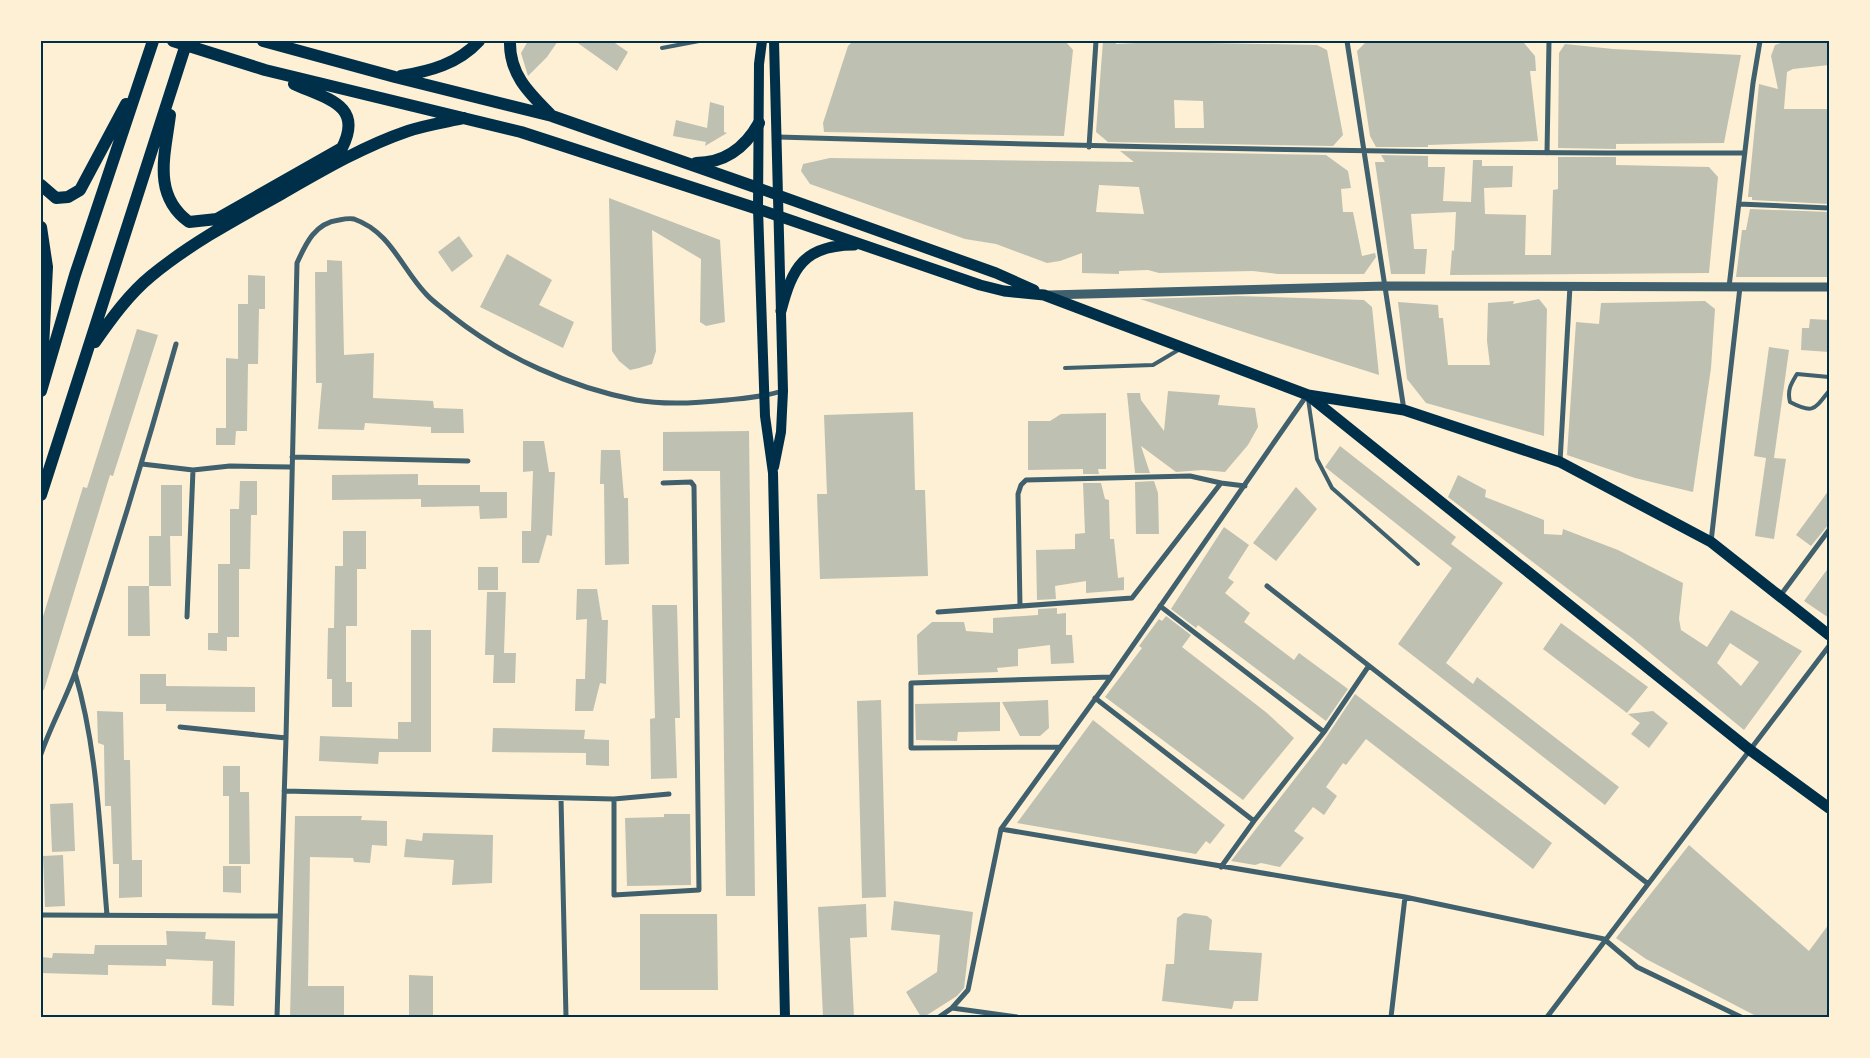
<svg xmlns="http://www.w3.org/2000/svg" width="1870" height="1058" viewBox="0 0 1870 1058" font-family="'Varela Round',sans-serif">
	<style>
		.building { fill: #bec0b2; fill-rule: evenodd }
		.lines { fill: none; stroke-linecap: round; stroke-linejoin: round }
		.service { stroke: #3f606c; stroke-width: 4 }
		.minor { stroke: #3f606c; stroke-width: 5 }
		.tertiary { stroke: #3f606c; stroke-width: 9 }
		.secondary { stroke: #003049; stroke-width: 10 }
		.primary { stroke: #003049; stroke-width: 11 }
		.trunk { stroke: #003049; stroke-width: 12 }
		.neatline { fill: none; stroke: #003049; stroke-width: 2 }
	</style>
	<rect width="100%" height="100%" fill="#fdf0d5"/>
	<path class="building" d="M528,41H558L547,57L528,76L521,53Z
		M575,41H612L628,52L617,71Z
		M853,41H1065L1073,50L1064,136L824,132L823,123L848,46Z
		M1103,41H1116V44L1158,42L1317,45L1327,50L1343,135L1333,146L1108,142L1096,132ZM1174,100L1203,101L1204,128H1175Z
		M1786,41H1829V65L1793,69L1787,72L1784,109H1829V204L1752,200V197H1748L1759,84L1778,89L1771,56L1775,45Z
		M1365,43H1524L1535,56L1536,71H1530L1538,141L1428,145V147H1376L1370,136L1357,51Z
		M1565,44L1613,49L1741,55L1724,143L1616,144V149L1558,148L1559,53Z
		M710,102L724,106V132L727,133L705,146L706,142L673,136L676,120L707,128Z
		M1120,151L1326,155L1348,171L1351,188L1341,189L1343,212H1353L1362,256L1375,253L1376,257L1364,274H1278L1253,271L1159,273L1148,270L1119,271V274L1082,273V253L1060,261L1047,263L996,244L965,239L810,184L801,171L803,164L830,158L1134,162ZM1099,185L1139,187L1144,214L1096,212Z
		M1381,155L1428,156V167H1445L1443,201L1471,202L1473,160H1482V166H1513L1512,187L1484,188L1485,214L1526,215L1525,255H1551L1553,190L1558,189V157H1616V165L1709,167L1718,177L1709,273L1450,275L1452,250L1454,251L1456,212L1411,214L1414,249H1427L1425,274H1391L1375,162H1385Z
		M609,198L720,240L725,322L706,326L700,322L701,259L652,230L656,351L652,364L639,368L630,370L619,361L612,351Z
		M1750,209L1829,212V277H1736L1742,230H1746Z
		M459,236L473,256L452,272L438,252Z
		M507,254L552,280L539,305L574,322L563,348L480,307Z
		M327,260L342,261L344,355L374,353L373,398L433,401L434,408L463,409L464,433H431V427L365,423L364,430L318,429L322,383H316L315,272H327Z
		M248,275L265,276V309H259L258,364H248L247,431H236L235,445H216V428H226V358L238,359V304H248Z
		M1237,296L1364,300L1372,307L1379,375L1140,299Z
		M1539,299L1547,309L1544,436L1426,403L1407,379L1398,302L1438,305L1439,318H1443L1448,365H1490L1487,341L1488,303L1514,301L1513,304Z
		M1705,301L1715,309L1711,368L1693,492L1635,478L1567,455L1576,322L1599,324L1601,303Z
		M1810,319L1829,320V352L1801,350L1802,328H1809Z
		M137,329L158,335L113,476L110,475L44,690L41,689V623L83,487L87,488Z
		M1769,347L1789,350L1774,458L1786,459L1774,539L1755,536L1766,458L1754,456Z
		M1168,391L1220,395L1218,405L1255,408L1258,427L1248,445L1225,472L1203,470L1176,472L1141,446L1150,473H1135L1127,393H1140L1141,400L1164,431Z
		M913,412L915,490H925L928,576L820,579L817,494H827L824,415Z
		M1106,413V469H1098L1099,474H1083V469L1028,470V421H1050L1061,414Z
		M749,431L755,896H726L720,471H663V432Z
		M523,441H544L549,472H555L552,536L547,535L539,563H522V531H531L533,471L523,472Z
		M1340,446L1456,537L1451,544L1503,583L1446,663L1473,684L1477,677L1619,787L1605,805L1398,644L1452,568L1325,467Z
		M601,450H620L624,498H628L629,564L605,565L604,484H600Z
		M418,474V485H480V492H507V518L480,519L479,506L421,507V499L332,500V475Z
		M1458,475L1486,490L1485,497L1544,520V534L1562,535L1563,529L1618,550L1683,583L1679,619L1681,630L1707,647L1731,610L1802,651L1744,730L1632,638L1448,497ZM1730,643L1759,662L1741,686L1717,663Z
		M240,481H257V515H251L250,569H239V637H227V651L208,650V633H218V564H230V509H239Z
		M1154,481L1158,493L1159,534H1136L1135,482Z
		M1083,483H1101L1105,499L1109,500L1110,539H1114L1118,578L1124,577V590L1086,593V581L1055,586L1056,599L1037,600L1036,550L1075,549V534L1085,533Z
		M161,485H182V536H161Z
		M1296,487L1317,509L1276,561L1253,543Z
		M1829,490V524L1811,546L1796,535Z
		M1224,527L1249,545L1228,578L1234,582L1225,593L1250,613L1244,622L1294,660L1299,653L1348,689L1326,721L1198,625L1196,628L1171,609Z
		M343,531H366V569H357V626H346V682H352V707H332V679H327L328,628H334L335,566H343Z
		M149,536H170L171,586H149L150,636H128V586H149Z
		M478,567H498V590H478Z
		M1829,567V618L1804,601Z
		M577,589H597L602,620H608L606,684L600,683L593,711H575L576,679H585L587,619L576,620Z
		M487,592H506L504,653H516L515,683H493L494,655H485Z
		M652,605H677L680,718H675L677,778L651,779L650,719L655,718Z
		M1057,608V614L1066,613V635H1072L1074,663L1051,664L1050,645L1018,649V666L997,668L998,672L918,675L917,635L932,622H964L966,631L993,633V618L1038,615V609Z
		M1166,616L1191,635L1182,647L1267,713L1294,738L1243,800L1105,697L1142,648L1139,646L1159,619L1162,621Z
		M1561,623L1648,687L1627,713L1543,649Z
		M411,630H431V752H379L378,764L319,761L320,736L398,739V722H411Z
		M140,674H166V686L255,687V712L166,711V704H140Z
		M1355,694L1552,843L1533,869L1366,739L1346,765L1343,763L1326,787L1337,796L1324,815L1313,807L1294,831L1304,838L1280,867L1261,863L1255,865L1231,861L1321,745Z
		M881,700L886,897L862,898L857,701Z
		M1048,700L1049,728L1040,736H1020L1002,702Z
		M1000,702V731L958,732L957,741L916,740L915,704Z
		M97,711L123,712L124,760H130L132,860H142V897L119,898V864H113L111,806H105L104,745L98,743Z
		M1653,711L1668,723L1649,748L1631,734L1640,723L1628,714Z
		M1093,720L1225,825L1210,844L1206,841L1196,854L1017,823Z
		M493,728L585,730L584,739L609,740V766L586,765V753L492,752Z
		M223,766H240V792H249L250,864H229V796H223Z
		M73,803L75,851L52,852L50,804Z
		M664,814H690L691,885L627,886L625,818L664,817Z
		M295,816H362L361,820L387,821V846L372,845L370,863L354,862L353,858L310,857L308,986H344V1017H290Z
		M423,833L493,835L492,883L452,885L454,860L404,857L406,839L422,841Z
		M1689,845L1809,951L1829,924V1017H1758L1646,959L1616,938Z
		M63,855L65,906L45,907L43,856Z
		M223,866H241V893L223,892Z
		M894,901L973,912L964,988L957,996L924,1017H921L906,992L937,972L940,935L891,930Z
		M866,904L867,937L850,938L854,1017H823L818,907Z
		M1184,913L1207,916L1212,920L1209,950L1262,953L1258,1001H1234L1232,1009L1162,1001L1166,964H1174L1177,918Z
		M640,914H717L718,990H640Z
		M166,931L206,932L205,939L235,941L234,1006L212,1005L213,961L166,959V966L108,965V975L41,973V957L52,958L53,953L94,954L95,945H167Z
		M409,975L433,976V1017H409Z"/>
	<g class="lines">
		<path class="service" d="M662,48L699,41
			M1065,368L1153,365L1180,349
			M1829,377L1797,374C1791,384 1787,390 1790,402C1813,414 1814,410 1829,391
			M1308,399L1317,459L1332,488L1418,564"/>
		<path class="minor" d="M1347,41L1404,410
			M778,137C1100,147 1422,154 1745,153
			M1089,147L1096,41
			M1547,153L1549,41
			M1739,204L1829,208
			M1729,287L1753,83L1760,41
			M292,457L468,461
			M1560,462L1570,286
			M142,464L193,470L187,617
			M193,470L230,466L291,467
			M1711,542L1740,287
			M1267,586L1647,883
			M1780,596L1829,530
			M1020,606L1018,494L1021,485L1026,480L1190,476L1221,483
			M1160,606L1324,732
			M938,612L1132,598L1221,483L1245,486
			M75,673C98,751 100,835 107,915
			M1095,698L1254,821
			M180,727L286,738
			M1060,747L911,748V683L1111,677
			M41,754C51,725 66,699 76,670C112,562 145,454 176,344
			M284,791L614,799L669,794
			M561,798L566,1017
			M614,799V895L699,890L694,486L691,482L663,483
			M1001,829L1405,897L1604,939L1637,967L1741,1017
			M1221,867L1254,821L1324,732L1368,667
			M41,915L280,916
			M952,1008L1017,1017
			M277,1017L286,738L297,263C306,243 315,223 339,220C344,219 350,218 354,219C391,232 401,268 426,294C433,302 444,309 452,316C505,358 570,387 636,400C663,405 699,403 727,400C746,398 764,397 782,391
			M939,1017L952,1008L968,990L1001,829L1111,677L1307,395
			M1391,1017L1405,897
			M1547,1017L1829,646"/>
		<path class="tertiary" d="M1049,295L1386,286L1829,287"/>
		<path class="secondary" d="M762,41L759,64L758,209L765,416L773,473L785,1017
			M774,41L783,391L781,432L774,467"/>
		<path class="primary" d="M758,188L996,273L1034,290
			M758,209L980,285L1004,291L1044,295L1308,395L1404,410L1560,462L1711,542L1829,635
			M781,311C792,268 804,245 854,245
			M1309,396L1750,750L1829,808"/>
		<path class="trunk" d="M173,41L265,70L521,132L758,209
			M263,41L395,77L552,116L758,188
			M510,41C509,74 529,93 550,114
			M401,76C430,71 458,64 479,41
			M170,115C165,155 152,195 189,222L217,219L342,148C364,105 327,99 294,84
			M696,163C725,163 745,148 759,123
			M41,185L56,198L68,197L80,190L126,104
			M41,227L47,267L42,369
			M95,342C111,319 129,294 151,276C191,243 238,218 283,193C323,170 364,146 408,131C426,125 446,122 464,118
			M41,391L75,275L153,41
			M41,495L187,41"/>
	</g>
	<rect width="1870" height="1058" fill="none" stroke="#fdf0d5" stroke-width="85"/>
	<rect x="42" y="42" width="1786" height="974" class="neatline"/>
</svg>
